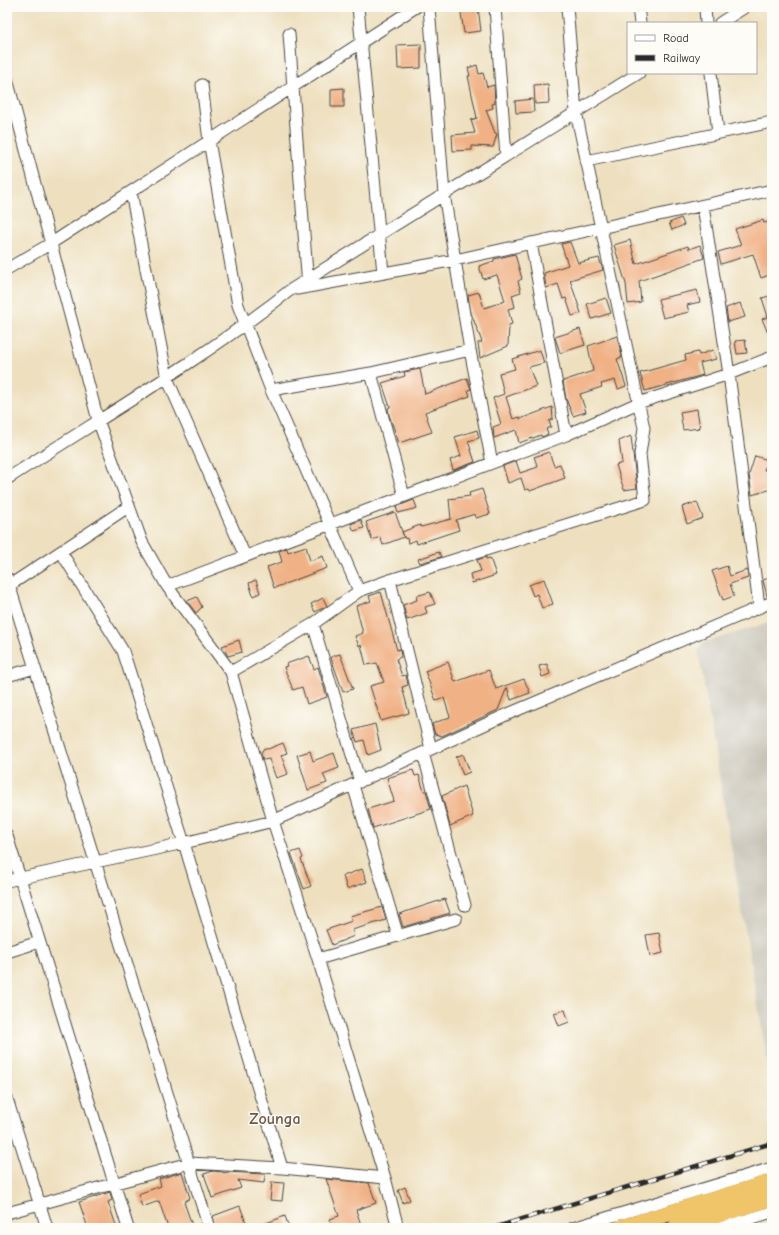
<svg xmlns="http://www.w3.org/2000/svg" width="779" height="1235" viewBox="0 0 779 1235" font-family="'Comic Neue',sans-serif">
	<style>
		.industrial { fill: #c8c4b8 }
		.building { fill: #f0b185 }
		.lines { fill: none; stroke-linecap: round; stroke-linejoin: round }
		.minor-casing { stroke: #484641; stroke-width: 13 }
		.highway-casing { stroke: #484641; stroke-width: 18 }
		.minor { stroke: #fff; stroke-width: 11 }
		.highway { stroke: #f0c469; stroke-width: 16 }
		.rail-casing { stroke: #2b2b2b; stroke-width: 4.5 }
		.rail { stroke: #fdfcf7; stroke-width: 3; stroke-dasharray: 9; stroke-linecap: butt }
		.labels { text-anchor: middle; stroke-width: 3; stroke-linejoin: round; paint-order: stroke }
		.quarter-label { font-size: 16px; font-weight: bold; fill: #705a4a; stroke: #fdfcf7 }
	</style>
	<rect width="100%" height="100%" fill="#fdfcf7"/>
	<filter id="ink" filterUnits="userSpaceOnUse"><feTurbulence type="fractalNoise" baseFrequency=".025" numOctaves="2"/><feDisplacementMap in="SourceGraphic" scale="8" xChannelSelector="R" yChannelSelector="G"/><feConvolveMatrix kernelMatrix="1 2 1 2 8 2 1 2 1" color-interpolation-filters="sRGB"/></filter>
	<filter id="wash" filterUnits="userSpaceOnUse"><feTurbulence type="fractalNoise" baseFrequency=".012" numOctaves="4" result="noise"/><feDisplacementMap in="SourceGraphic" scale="16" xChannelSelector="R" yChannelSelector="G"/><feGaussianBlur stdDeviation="0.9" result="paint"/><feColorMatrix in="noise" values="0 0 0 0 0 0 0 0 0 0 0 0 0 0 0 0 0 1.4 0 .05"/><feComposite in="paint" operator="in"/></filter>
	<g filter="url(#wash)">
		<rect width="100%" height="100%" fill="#eee0bf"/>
		<path class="industrial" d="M772,622V1089L698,650L702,643Z"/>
		<g id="blocks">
			<path class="building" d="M460,7H478L481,31L464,33Z
				M421,44V68L398,69L397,45Z
				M477,65L479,74L483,73L487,87L494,85L495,103L492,104L493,108L486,110L495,133L497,134L493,147L472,146V150L453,151L452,135L475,133L471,120L477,118L468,76H470L468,68Z
				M548,84L549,103L535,104L534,85Z
				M344,88V107H331V89Z
				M533,99L534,112L516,113L515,101Z
				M681,218L684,225L672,230L669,223Z
				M763,220L764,223L772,221V254L769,256L772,265V274L761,278L753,254L721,264L718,252L741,245L735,229Z
				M630,240L636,264L688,246L689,249L700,245L704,258L639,281L641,302L628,304L626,284L614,245Z
				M570,242L578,263L599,258L603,270L570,280L581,313L572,316L566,298L563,299L558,284L546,288L544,273L568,265L561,244Z
				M515,254L522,279L518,281L521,292L512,295L515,307L508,309L512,324L509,325L508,346L480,358L478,343L482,342L471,313L468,295L479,292L484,308L505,301L497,275L483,279L479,266L494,261V259Z
				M697,290L700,302L687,305L689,312L663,318L658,299Z
				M772,295V342L762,319L768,317L762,298Z
				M606,298L611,313L592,319L587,304Z
				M740,303L745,317L728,322L726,308Z
				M580,329L585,345L560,353L555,337Z
				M617,336L622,357L617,359L626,386L618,389L615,380L601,384L602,387L580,394L586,412L573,416L566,399L563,381L593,371L588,346Z
				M745,340L747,353L737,354L735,341Z
				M540,350L544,363L529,367L536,386L506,397L513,419L520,417V419L552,407L553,419L549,421L551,427L546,429L548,434L542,437L541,435L519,443L516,430L494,438L493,427L501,424L493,398L504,394L499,373L515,369L512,359Z
				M713,350L716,359L700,363L703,375L645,391L640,373L686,360L685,355L698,352L699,355Z
				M420,369L425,394L467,378L471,389L468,390L470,396L425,412L432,432L399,443L389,415L388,408L390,407L382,383L405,376L404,372Z
				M697,409L700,428L683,430L680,412Z
				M477,430L479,438L468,441L475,462L453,470L450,460L461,456L455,437Z
				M631,436L637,488L624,490L616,465L622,463L619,441Z
				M549,452L554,466L560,464L565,478L530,491L529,489L525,490L521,478L508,483L503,466L516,461L520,473L538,467L534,457Z
				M755,456L768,460L764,470L772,468V489L752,495L749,475Z
				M482,489L490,514L476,518L475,514L456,520L459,530L417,544L416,540L408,543L407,538L405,539L402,532L420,525L421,527L451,519L449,499L470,496L469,493Z
				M414,500L417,508L398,513L396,507Z
				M697,502L703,518L687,524L682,507Z
				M395,512L404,537L383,545L380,537L372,540L366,522Z
				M361,520L364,528L354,531L351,524Z
				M306,546L310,561L323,556L327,568L274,588L267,567L282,562L279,551L287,548L288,552Z
				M439,552L441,557L420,563L418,559Z
				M486,557V559L490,558L496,575L472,583L470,574L481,571L477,560Z
				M727,566L730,576L747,570L748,578L730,584L734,596L723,600L712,571Z
				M772,577V595L767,596L763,580Z
				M544,579L553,604L542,608L537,594L533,596L529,585Z
				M256,580L260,593L253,596L249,583Z
				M381,592L397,650L400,649L401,657L396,659L402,676L406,675L408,685L402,687L409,713L381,721L370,686L384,682L377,663L366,665L361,645L359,646L355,636L363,633L356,606L371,601L369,596Z
				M430,592L435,604L425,607L427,613L407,620L403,605L417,600L416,596Z
				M197,597L202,607L196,613L187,601Z
				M323,598L327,606L315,612L311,604Z
				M239,640L242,652L228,656L222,646Z
				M340,654L353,689L343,692L331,658L333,656Z
				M309,656L314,669L318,667L327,697L307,704L302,687L293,690L284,667L287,666L286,664Z
				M448,662L455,682L489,670L496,689L524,679L530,693L511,700L507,687L498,710L442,736L435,734L432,724L450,717L444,698L436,701L425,671Z
				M547,664L550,674L542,677L539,666Z
				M375,724L381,750L368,755L364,740L357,742L353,730Z
				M283,743L287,753L281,755L288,774L276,778L269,759L263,760L261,753L264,748L268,749Z
				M310,751L313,761L334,753L339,768L323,774L327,783L308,790L297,755Z
				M463,754L470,772L463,775L456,757Z
				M413,770L415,776L419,775L424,791H426L431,809L373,828L368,809L394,801L387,778Z
				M464,786L473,816L450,826L442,796Z
				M300,850L303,858L301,859L311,886L304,889L291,853Z
				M362,869L367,882L347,889L343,876Z
				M445,899L450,913L403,927L399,914Z
				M382,907L386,920L352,930L354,936L332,945L326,930L352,921L350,916Z
				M659,933L663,953L650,956L646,935Z
				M565,1010L569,1022L559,1026L554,1013Z
				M213,1171L223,1172L224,1173L227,1172L265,1174L264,1183L238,1180L241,1188L212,1198L204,1174Z
				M182,1172L190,1198L184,1202L193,1228H168L159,1201L142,1207L138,1194L161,1186L159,1179Z
				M326,1179L369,1183L376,1203L356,1210L362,1228H333L330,1219L339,1216Z
				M272,1182L284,1183L282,1201L270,1200Z
				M405,1187L410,1200L403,1203L398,1190Z
				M110,1192L112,1200L108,1202L117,1228H88L79,1202Z
				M240,1206L248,1228H216L213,1216Z
				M285,1216L289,1228H256V1227Z"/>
		</g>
	</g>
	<g filter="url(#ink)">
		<use href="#blocks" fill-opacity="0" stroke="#484641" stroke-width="1"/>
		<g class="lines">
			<defs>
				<path id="minor" d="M358,7L383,273
					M429,7L444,194L470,350L492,463
					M495,7L506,156
					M638,7L640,23
					M705,7L706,23
					M720,23L745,7
					M289,34L308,287
					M711,73L718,133
					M7,79L98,420L142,542L167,586L231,672L273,821L318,959L385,1178L398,1228
					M202,85L209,141L238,305L271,390L359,591
					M586,161L772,122
					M131,192L167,378L245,556
					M703,206L729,374L759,606
					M531,243L566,435
					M7,269L50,244L416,7
					M297,289L455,260L772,190
					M371,373L404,496
					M271,390L371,373L470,350
					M7,479C102,417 200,361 289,291L639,73
					M61,552L123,651L184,843L282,1168
					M7,578L209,1228
					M390,580L431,749
					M167,586L566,435L638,403L729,374L772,357
					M7,587L128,507
					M313,624L360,782
					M231,672L313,624L359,591L390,580L645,500L640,454L644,428L576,112L567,7
					M7,676L35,668
					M423,753L465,905
					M353,785L398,936
					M7,836L128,1228
					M7,881L184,843L273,821L508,714L772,602
					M7,952L39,942
					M318,959L456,919
					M7,1099L47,1228
					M7,1213L189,1163L282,1168L385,1178
					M573,1228L772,1168
					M719,1228L772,1212"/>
				<path id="highway" d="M620,1228L772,1182
					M675,1228L772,1198"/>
			</defs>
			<use href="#minor" class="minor-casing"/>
			<use href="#highway" class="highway-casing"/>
			<use href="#minor" class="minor"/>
			<use href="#highway" class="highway"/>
			<defs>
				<path id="rail" d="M493,1228L772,1143"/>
			</defs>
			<use href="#rail" class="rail-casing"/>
			<use href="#rail" class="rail"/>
		</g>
	</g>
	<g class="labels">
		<g class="quarter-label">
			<text x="275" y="1124">Zounga</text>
		</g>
	</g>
	<rect width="779" height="1235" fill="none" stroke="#fdfcf7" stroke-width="24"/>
	<rect x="627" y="22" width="130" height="52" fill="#fdfcf7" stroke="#a9a8a5"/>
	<rect x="635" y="35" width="20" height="6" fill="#ffffff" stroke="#a9a8a5"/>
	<text x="663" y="42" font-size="12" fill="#2b2b2b">Road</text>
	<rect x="635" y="55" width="20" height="6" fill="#2b2b2b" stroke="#a9a8a5"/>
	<text x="663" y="62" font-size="12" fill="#2b2b2b">Railway</text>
</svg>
